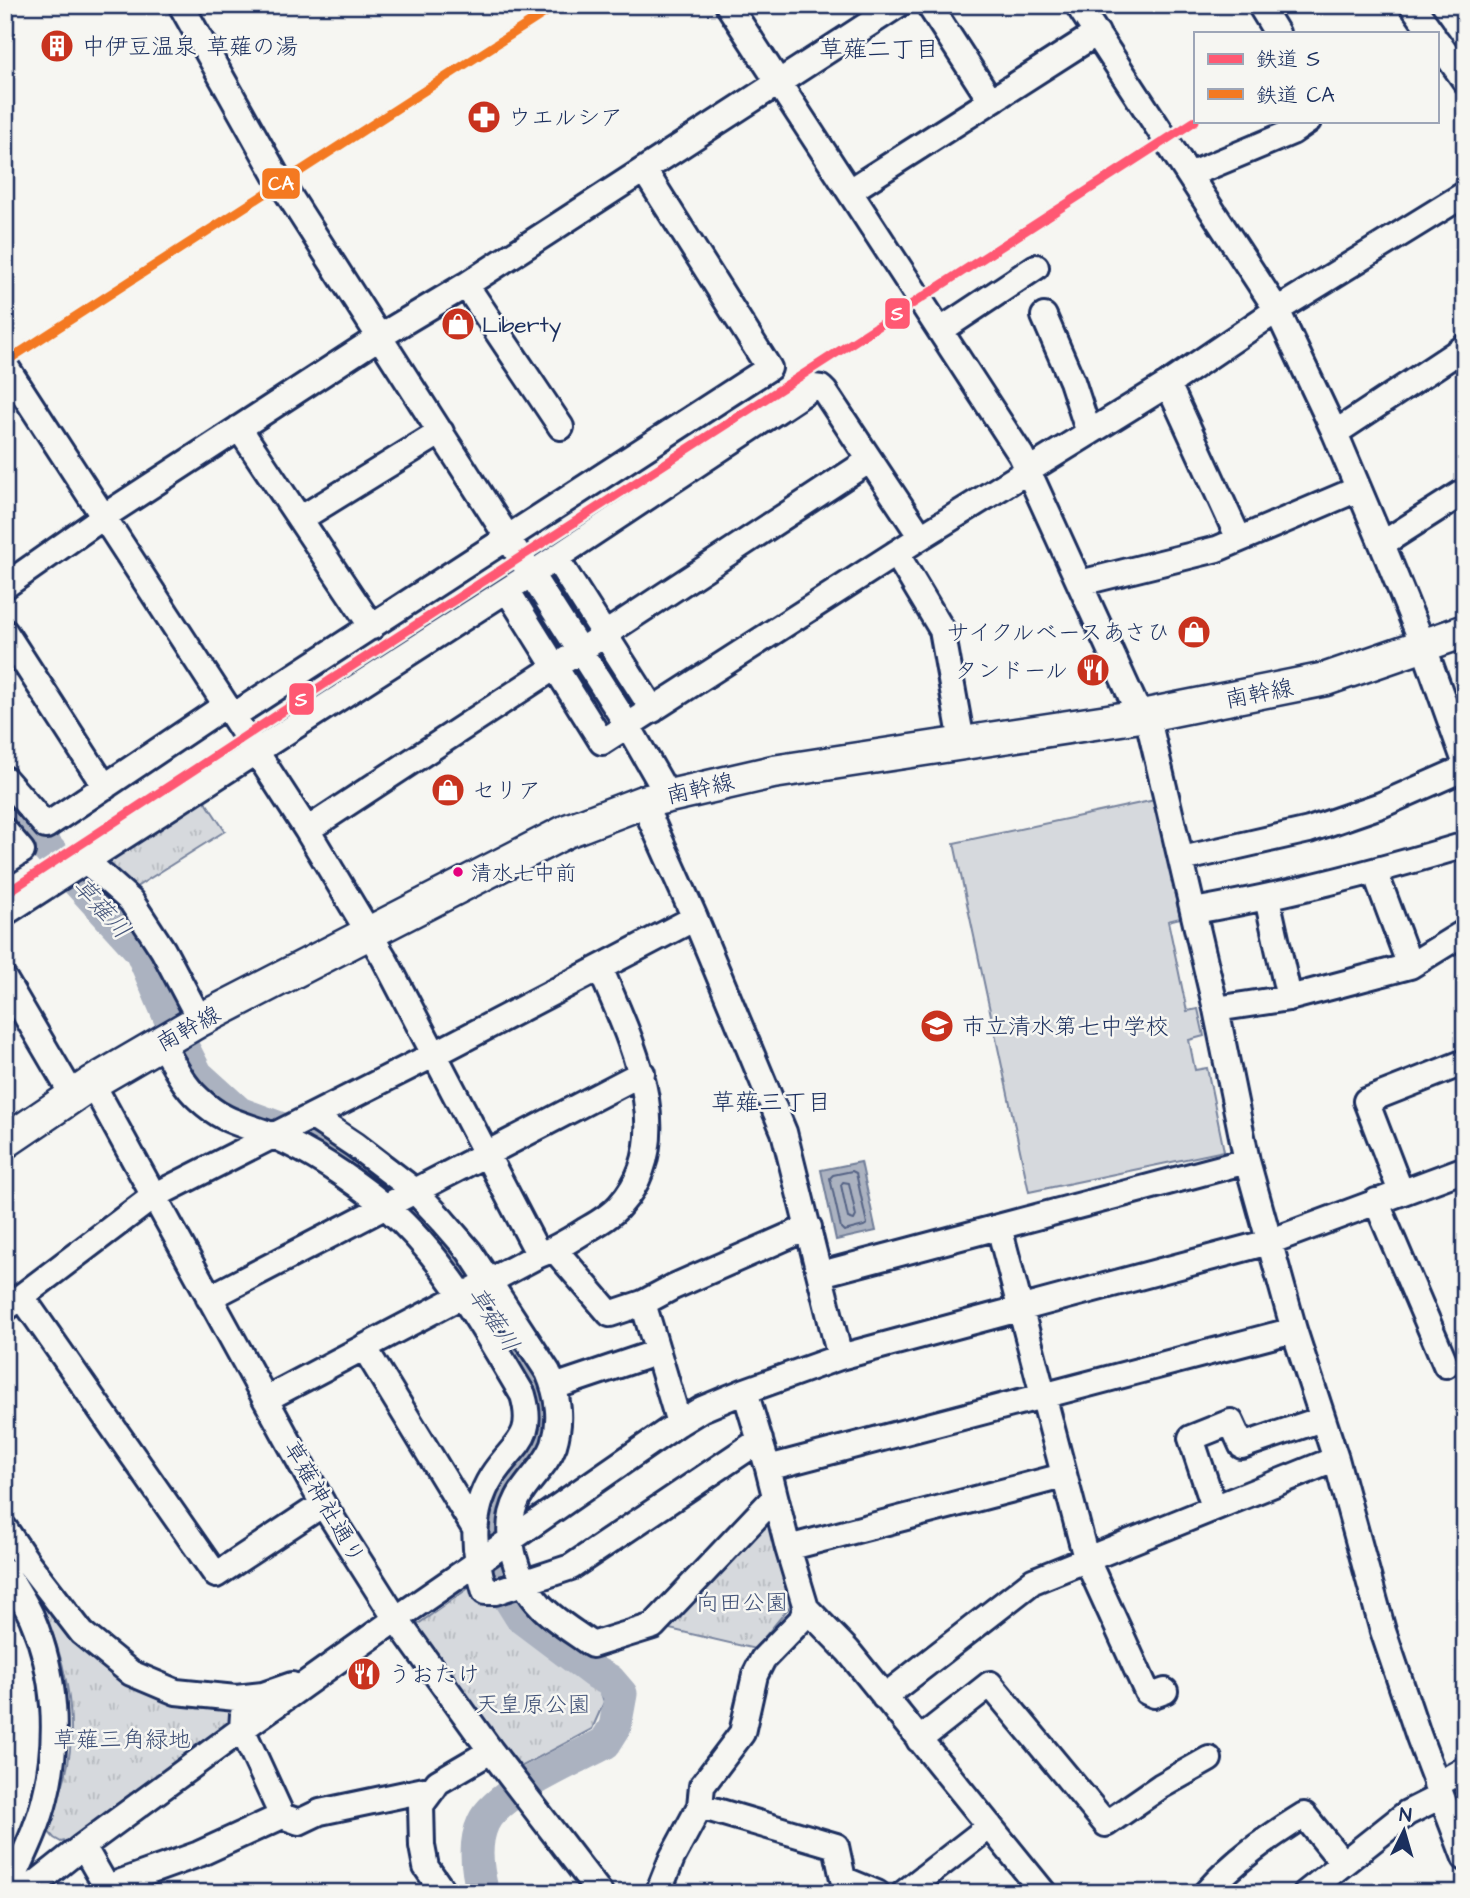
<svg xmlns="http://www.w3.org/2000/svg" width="1470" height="1898" viewBox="0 0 1470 1898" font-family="'Architects Daughter','Klee One',sans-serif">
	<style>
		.green { fill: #d6d9dd; stroke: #78849e; stroke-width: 2 }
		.park { fill: url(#park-tufts); stroke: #78849e; stroke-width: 2 }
		.water { fill: #abb2c0; stroke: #717e99; stroke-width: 2 }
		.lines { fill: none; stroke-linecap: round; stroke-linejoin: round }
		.shore { stroke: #556385; stroke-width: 2 }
		.river { stroke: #abb2c0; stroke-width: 33 }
		.minor-casing { stroke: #1b2f5e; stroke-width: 30 }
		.major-casing { stroke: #1b2f5e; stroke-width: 37 }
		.minor { stroke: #f6f6f2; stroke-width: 24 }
		.major { stroke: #f6f6f2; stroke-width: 32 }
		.rail-1-casing { stroke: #f6f6f2; stroke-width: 14 }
		.rail-2-casing { stroke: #f6f6f2; stroke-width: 14 }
		.rail-1 { stroke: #ff5973; stroke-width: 9 }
		.rail-2 { stroke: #f47921; stroke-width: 9 }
		.bus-dot { fill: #e5007d; stroke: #f6f6f2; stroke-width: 2.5 }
		.labels { text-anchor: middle; stroke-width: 5; stroke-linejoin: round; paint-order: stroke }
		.bus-label { font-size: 21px; fill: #1b2f5e; stroke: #f6f6f2; text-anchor: start }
		.poi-label { font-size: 23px; fill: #1b2f5e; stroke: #f6f6f2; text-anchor: start }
		.street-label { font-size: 23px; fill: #1b2f5e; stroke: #f6f6f2 }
		.park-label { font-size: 23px; fill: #405177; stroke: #f6f6f2 }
		.neighbourhood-label { font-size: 24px; fill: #1b2f5e; stroke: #f6f6f2 }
		.water-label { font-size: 24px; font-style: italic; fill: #46567b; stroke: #f6f6f2 }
		.line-badge { stroke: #f6f6f2; stroke-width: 2.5 }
		.badge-label { font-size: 19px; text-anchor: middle; font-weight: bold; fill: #fff }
	</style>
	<defs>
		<pattern id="park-tufts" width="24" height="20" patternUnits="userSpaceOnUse" patternTransform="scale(1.75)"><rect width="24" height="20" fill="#d6d9dd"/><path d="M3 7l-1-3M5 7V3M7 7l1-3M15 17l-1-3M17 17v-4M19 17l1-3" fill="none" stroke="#b7bbc0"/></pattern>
	</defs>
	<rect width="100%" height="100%" fill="#f6f6f2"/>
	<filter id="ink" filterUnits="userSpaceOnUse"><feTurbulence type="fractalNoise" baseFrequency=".0143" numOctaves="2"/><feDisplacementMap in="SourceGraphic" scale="14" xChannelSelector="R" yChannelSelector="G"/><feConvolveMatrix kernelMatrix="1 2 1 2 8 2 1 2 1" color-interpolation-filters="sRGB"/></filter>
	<g filter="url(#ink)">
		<path class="green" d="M1155,800L1180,918L1168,921L1187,1011L1198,1009L1204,1036L1189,1040L1195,1070L1207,1068L1224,1151L1029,1192L954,843Z"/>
		<path class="park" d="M201,795L225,831L133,889L104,860Z
			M770,1516L791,1605L755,1649L661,1627Z
			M473,1585L480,1606L492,1601L519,1632L601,1693L604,1702L592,1729L519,1768L414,1627Z
			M46,1600L60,1622L83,1650L119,1679L234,1706L238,1721L73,1839L61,1842L54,1838L47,1830C54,1811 61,1792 66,1773C79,1718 65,1653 39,1604Z"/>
		<path class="water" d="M861,1162L876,1231L836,1240L821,1170Z"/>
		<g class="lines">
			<path class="shore" d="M852,1171L856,1173L867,1224L864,1226L844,1231L841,1228L830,1178L833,1175Z
				M843,1182L849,1183L856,1216L854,1220L848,1218L841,1185Z"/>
			<path class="river" d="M5,802L141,951L180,1042L197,1075L239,1113L315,1141L387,1188L450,1250L541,1393L543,1422L509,1473L497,1505L490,1552L496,1577L521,1617L594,1672L609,1680L621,1694L615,1727L605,1743C575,1759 496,1793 483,1823C473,1845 477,1871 483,1893"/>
			<defs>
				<path id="minor" d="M181,5L276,175L628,726L667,794
					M728,5L1021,455L1140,716
					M929,5L991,101
					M1078,5L1277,310L1335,433L1382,544L1424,647L1465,762
					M1260,5L1277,33
					M1412,5L1432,33
					M1437,41L1465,81
					M1189,175L1292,132L1308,121
					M850,191L1097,33
					M466,285L561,427
					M1044,316L1072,381L1089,433
					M941,330L1036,267
					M5,365L307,830L384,958L539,1255
					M1168,384L1239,539
					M239,428L372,627
					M1335,433L1465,347
					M300,519L441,432
					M1382,544L1465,491
					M896,553L942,630L962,742
					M556,558L653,710
					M1080,583L1217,549L1358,489
					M5,586L103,517L379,337L466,285L898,5
					M507,590L602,742L921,537L1168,384L1277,310L1465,194
					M5,632L105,787
					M1147,715L1216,1009L1247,1161L1294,1330L1336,1459L1383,1631L1419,1737L1465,1858
					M233,716L769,368L644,170
					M5,779L46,826L226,705
					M643,802L695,918L784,1132L840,1357
					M307,830L870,460
					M5,831L22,851L5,862
					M1182,859L1309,830L1381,805L1465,768
					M86,861L131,901L163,950L200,1020
					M1375,872L1410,966
					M1267,898L1289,998
					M1194,911C1286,895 1375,872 1465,845
					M5,913L530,575L813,387L821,388L825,392L921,537
					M5,980L73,1096
					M1216,1009L1289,998L1410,966L1465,932
					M161,1042C172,1061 182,1084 199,1099C226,1124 242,1123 274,1136C313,1153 353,1180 386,1207C446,1259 483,1328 523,1395C536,1440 513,1443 492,1476C469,1513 473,1552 485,1592H495L571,1567L760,1440
					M92,1083L323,1504L396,1619L491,1751L600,1893
					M313,1117L355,1145L415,1191L443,1221L469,1251L548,1372C558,1396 562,1419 554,1445C547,1465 528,1479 518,1498C500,1532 516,1580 541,1606C555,1621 576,1633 592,1645L653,1626L775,1497
					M1401,1192L1366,1101L1465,1062
					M1376,1201L1446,1365
					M999,1227L1086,1558L1147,1692L1154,1695L1165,1691
					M555,1250L610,1314L643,1303L673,1287L809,1227
					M821,1274L1247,1161
					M22,1297L216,1575L323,1504
					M209,1298L642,1073
					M643,1303L679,1423
					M5,1309L154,1196L435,1054L695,918
					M364,1347L475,1529
					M554,1387L658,1352
					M745,1391L768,1468L788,1548L806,1608L848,1651L1044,1893
					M266,1399L539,1255C556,1249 570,1240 586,1230C598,1223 611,1216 620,1205C681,1137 629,1037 600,968
					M768,1468L1294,1330
					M1214,1507L1191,1438L1231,1422L1242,1446L1322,1419
					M5,1529L28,1563L82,1633L131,1673L176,1692L236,1698L263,1695L292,1685
					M788,1548L1063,1476
					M5,1571C14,1586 25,1602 32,1618C56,1675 60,1738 45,1798C37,1831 20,1862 7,1893
					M884,1697L1033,1581L1336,1459
					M243,1714L242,1729L282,1816L299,1822L320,1812L434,1788
					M919,1740L990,1684L1106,1824L1161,1786L1209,1759
					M1436,1785L1465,1769
					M700,1806L836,1846L843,1879L877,1893
					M83,1846L110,1893
					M107,1887L199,1854L282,1816
					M24,1893L83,1846L242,1729L396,1619L679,1423L702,1409L745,1391L840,1357L1269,1242L1465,1169
					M444,1893L426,1867L422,1846L421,1805L438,1782L491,1751
					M658,1893L672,1858L700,1806L702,1786L742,1733L755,1675L763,1659L801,1620L806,1608
					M904,1893L990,1826
					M1206,1893C1235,1860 1267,1838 1304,1815L1342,1862
					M1306,1893L1407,1813L1441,1796"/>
				<path id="major" d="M5,1142L92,1083L200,1020L567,831L643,802L773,772L1147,715L1326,679L1465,631"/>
			</defs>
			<use href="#minor" class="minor-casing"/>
			<use href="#major" class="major-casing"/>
			<use href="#minor" class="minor"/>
			<use href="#major" class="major"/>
			<defs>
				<path id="rail-1" d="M5,894L329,681L1195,121"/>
				<path id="rail-2" d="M5,362L557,5"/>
			</defs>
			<use href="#rail-1" class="rail-1-casing"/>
			<use href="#rail-2" class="rail-2-casing"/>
			<use href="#rail-1" class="rail-1"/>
			<use href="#rail-2" class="rail-2"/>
		</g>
	</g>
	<defs>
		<symbol id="building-disc" viewBox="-11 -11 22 22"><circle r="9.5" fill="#c8321e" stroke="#f6f6f2"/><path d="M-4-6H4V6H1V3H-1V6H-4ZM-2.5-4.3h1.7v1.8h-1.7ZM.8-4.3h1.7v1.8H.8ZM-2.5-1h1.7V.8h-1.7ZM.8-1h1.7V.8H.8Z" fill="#fff"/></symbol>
		<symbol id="pharmacy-disc" viewBox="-11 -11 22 22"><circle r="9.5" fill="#c8321e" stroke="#f6f6f2"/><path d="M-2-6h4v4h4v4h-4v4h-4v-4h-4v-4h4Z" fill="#fff"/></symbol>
		<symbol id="shop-disc" viewBox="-11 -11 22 22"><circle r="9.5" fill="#c8321e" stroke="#f6f6f2"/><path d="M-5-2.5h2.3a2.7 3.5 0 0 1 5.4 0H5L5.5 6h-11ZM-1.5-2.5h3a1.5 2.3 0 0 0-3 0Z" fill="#fff"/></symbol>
		<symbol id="restaurant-disc" viewBox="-11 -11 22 22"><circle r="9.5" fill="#c8321e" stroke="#f6f6f2"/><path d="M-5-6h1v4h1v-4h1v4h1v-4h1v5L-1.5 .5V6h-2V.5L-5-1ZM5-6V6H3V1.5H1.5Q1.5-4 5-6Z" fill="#fff"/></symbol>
		<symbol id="school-disc" viewBox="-11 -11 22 22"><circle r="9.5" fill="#c8321e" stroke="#f6f6f2"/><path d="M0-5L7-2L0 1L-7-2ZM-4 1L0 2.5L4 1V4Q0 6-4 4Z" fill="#fff"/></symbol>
	</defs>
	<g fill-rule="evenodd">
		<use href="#building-disc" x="38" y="27" width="38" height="38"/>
		<use href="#pharmacy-disc" x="465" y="98" width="38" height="38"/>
		<use href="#shop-disc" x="439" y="305" width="38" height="38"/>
		<use href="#shop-disc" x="1175" y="613" width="38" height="38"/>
		<use href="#restaurant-disc" x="1074" y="651" width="38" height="38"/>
		<use href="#shop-disc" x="429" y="771" width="38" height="38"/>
		<use href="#school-disc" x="918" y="1007" width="38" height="38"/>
		<use href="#restaurant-disc" x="345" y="1655" width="38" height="38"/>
	</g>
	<circle class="bus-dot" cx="458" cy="872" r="6"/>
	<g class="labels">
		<g class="bus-label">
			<text x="471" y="880">清水七中前</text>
		</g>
		<g class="poi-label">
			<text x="82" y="54">中伊豆温泉 草薙の湯</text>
			<text x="508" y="125">ウエルシア</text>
			<text x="482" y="332">Liberty</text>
			<text x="1170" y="640" text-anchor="end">サイクルベースあさひ</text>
			<text x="1068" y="678" text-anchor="end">タンドール</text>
			<text x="472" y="798">セリア</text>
			<text x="962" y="1034">市立清水第七中学校</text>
			<text x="388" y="1682">うおたけ</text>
		</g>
		<g class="street-label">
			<text transform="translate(1259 693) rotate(-11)" y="8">南幹線</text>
			<text transform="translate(700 788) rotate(-13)" y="8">南幹線</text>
			<text transform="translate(188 1028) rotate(-29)" y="8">南幹線</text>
			<text transform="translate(325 1502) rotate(60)" y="8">草薙神社通り</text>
		</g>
		<g class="park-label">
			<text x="742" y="1610">向田公園</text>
			<text x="533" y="1712">天皇原公園</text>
			<text x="122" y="1747">草薙三角緑地</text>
		</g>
		<g class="neighbourhood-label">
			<text x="879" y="57">草薙二丁目</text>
			<text x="771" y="1110">草薙三丁目</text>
		</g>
		<g class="water-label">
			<text transform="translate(102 908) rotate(48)" y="8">草薙川</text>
			<text transform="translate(494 1319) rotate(57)" y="8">草薙川</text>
		</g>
	</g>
	<g class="line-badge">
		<rect x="261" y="167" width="40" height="33" rx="7" fill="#f47921"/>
		<rect x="884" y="297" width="27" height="33" rx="7" fill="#ff5973"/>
		<rect x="288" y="682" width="27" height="34" rx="7" fill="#ff5973"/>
	</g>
	<g class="badge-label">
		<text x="281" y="190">CA</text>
		<text x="897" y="320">S</text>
		<text x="301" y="706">S</text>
	</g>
	<rect width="1470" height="1898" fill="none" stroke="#f6f6f2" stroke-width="28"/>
	<rect x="14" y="14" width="1442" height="1870" fill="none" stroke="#1b2f5e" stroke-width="2.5" filter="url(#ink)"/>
	<rect x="1194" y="32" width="245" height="91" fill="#f6f6f2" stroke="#9ea6b7" stroke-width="2"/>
	<rect x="1208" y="54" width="35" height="10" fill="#ff5973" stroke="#9ea6b7" stroke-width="2"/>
	<text x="1256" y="66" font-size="21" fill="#1b2f5e">鉄道 S</text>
	<rect x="1208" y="89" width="35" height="10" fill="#f47921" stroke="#9ea6b7" stroke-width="2"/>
	<text x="1256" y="102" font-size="21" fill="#1b2f5e">鉄道 CA</text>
	<g transform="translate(1404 1831) rotate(5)" stroke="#f6f6f2" stroke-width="5" paint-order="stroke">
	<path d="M0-5L12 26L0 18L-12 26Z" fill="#1b2f5e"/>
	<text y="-10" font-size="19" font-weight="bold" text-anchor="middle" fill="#1b2f5e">N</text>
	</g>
</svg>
